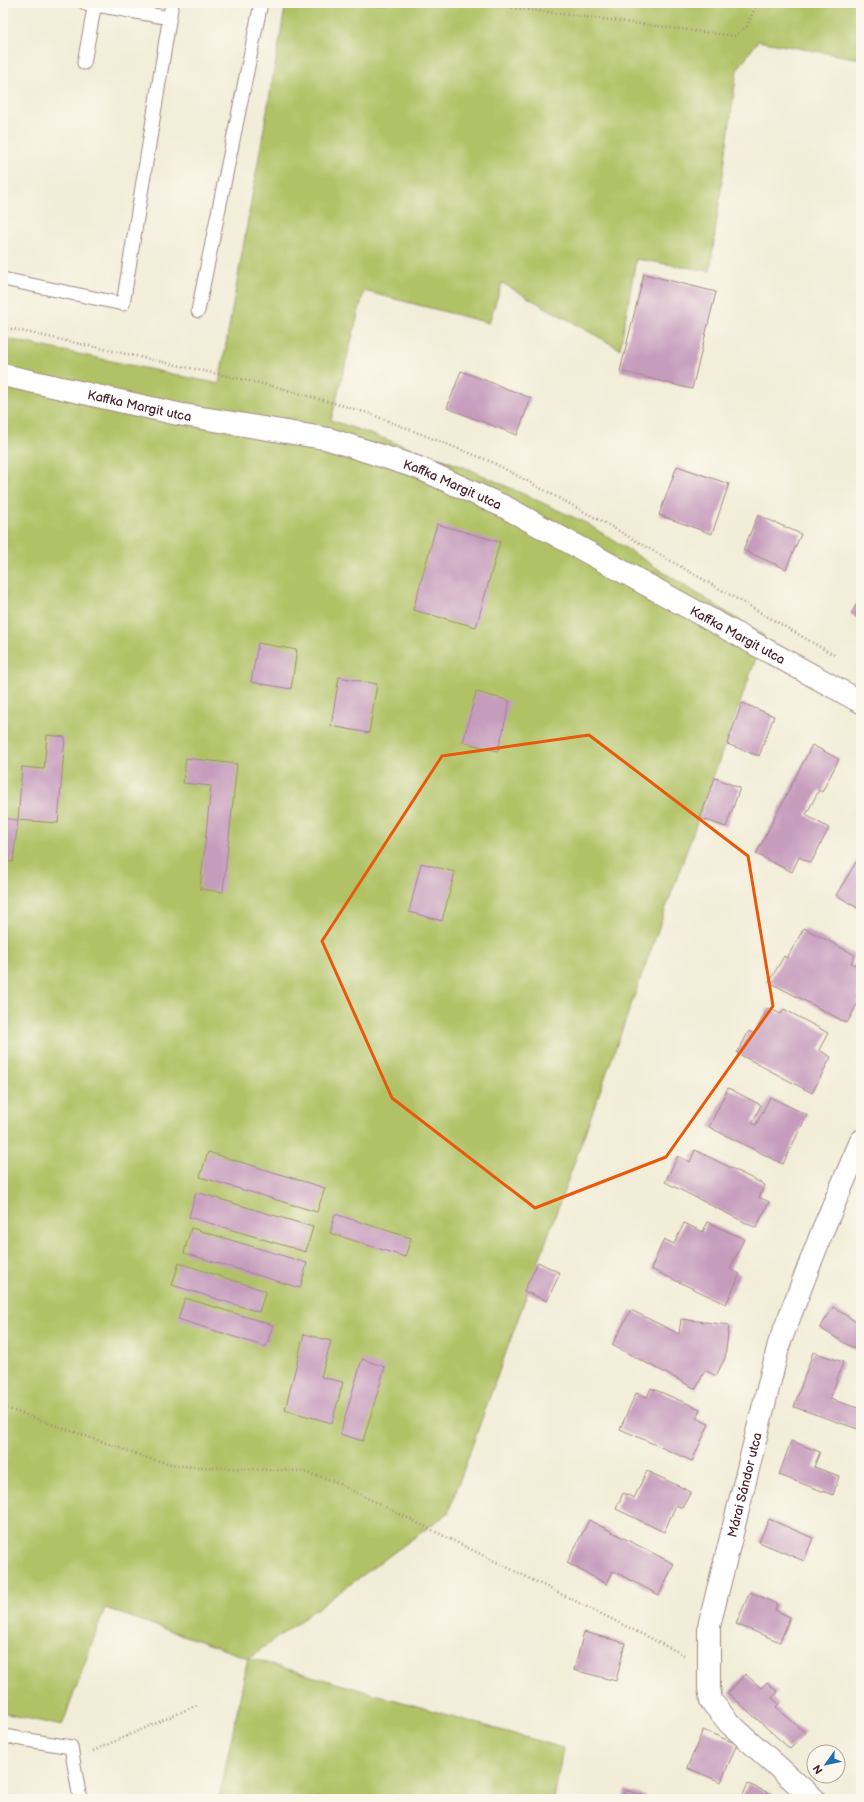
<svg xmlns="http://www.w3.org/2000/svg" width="864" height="1802" viewBox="0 0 864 1802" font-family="'Balsamiq Sans',sans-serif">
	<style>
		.green { fill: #b1c266; stroke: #7e7048 }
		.building { fill: #c69cbd }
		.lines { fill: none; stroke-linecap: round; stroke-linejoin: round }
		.service-casing { stroke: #9e8682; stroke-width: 15 }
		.minor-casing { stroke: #9e8682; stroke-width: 24 }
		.tertiary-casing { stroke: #9e8682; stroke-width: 24 }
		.path { stroke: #9e8682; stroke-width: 2.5; stroke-dasharray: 1 3; stroke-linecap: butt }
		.service { stroke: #fff; stroke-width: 13 }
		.minor { stroke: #fff; stroke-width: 22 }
		.tertiary { stroke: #fff; stroke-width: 22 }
		.marked { fill: none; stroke: #e8590c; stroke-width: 3; stroke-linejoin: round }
		.labels { text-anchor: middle; stroke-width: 3.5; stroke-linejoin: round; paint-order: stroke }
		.street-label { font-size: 13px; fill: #4a1f2b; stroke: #fbf7ec }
	</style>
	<rect width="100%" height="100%" fill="#fbf7ec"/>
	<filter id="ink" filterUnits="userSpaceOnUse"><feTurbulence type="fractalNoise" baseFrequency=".025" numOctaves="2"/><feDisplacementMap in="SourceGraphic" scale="8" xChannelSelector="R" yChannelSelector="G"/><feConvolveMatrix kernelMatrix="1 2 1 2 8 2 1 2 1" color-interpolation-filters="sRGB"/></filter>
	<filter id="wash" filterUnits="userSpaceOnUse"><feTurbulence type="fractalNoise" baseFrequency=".012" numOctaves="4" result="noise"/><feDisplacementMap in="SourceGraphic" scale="16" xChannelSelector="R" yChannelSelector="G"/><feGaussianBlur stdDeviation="0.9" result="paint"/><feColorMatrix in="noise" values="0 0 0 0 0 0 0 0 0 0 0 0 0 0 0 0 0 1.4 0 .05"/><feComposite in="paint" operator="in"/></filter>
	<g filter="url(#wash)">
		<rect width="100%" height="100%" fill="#f2edd8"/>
		<path class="green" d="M286,3H861V59L758,41L737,70L710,271L636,259L620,349L502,283L489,323L364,291L331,420L469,469L586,523L764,636L448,1513L249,1658L563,1748L554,1799H219L248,1658L105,1608L62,1726L3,1713V338L219,384Z"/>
		<g id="blocks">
			<path class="building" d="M644,274L716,292L692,389L620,371Z
				M461,371L531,398L517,435L447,408Z
				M677,466L729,484L712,534L659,515Z
				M758,515L801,534L786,569L743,550Z
				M437,524L500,542L476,627L413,610Z
				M861,596V620L851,614Z
				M258,643L297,650L291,689L251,682Z
				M339,677L377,684L369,733L331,726Z
				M476,692L510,701L498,751L463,742Z
				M742,703L774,716L759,756L727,744Z
				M47,735L65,737L58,823L18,820L13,862L3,861V818L18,820L22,767L44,769Z
				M812,745L839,759L822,792L819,790L806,815L829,828L811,863L799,857L792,872L756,854Z
				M186,758L237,764L223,892L200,889L211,786L183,783Z
				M715,778L740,788L726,827L700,818Z
				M861,854V910L836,895Z
				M421,863L455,872L442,921L409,912Z
				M804,928L855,955L851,963L861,968V989L857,996L861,997L847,1023L769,982L784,956L787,958Z
				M768,1008L781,1014L784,1009L828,1033L819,1050L831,1057L812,1093L737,1053L749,1031L754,1034Z
				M728,1088L761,1105L752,1123L756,1125L770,1097L807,1115L783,1164L709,1127Z
				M695,1150L765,1185L759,1197L769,1202L756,1228L665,1182L678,1156L690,1162Z
				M208,1152L325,1188L317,1212L200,1177Z
				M196,1192L313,1227L306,1252L189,1217Z
				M335,1214L411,1238L405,1257L330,1233Z
				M707,1222L744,1239L730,1269L740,1274L726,1304L651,1269L664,1239L674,1244L684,1223L703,1232Z
				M191,1228L307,1263L300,1288L184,1253Z
				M538,1262L560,1273L547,1301L524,1291Z
				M179,1263L266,1291L259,1312L172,1285Z
				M185,1298L273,1325L266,1347L178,1319Z
				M833,1307L861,1325V1353L820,1328Z
				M631,1310L679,1334L681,1319L729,1325L725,1358L716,1376L705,1370L696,1389L612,1345Z
				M304,1334L331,1341L321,1377L343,1382L332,1423L285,1410Z
				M813,1352L843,1362L830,1399L861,1409V1430L794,1407Z
				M362,1359L385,1367L363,1441L340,1434Z
				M651,1388L700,1409L696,1418L709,1424L692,1461L620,1429L636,1393L647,1397Z
				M791,1441L820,1452L814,1467L839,1476L833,1495L779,1475Z
				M647,1471L691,1492L682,1508L676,1505L664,1532L616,1509L623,1493L634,1498Z
				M769,1519L813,1538L804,1561L759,1542Z
				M589,1520L674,1564L659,1595L613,1571L607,1584L567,1563Z
				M750,1592L777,1604L775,1610L790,1617L780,1642L736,1624Z
				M584,1632L625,1643L616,1681L574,1670Z
				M745,1674L761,1688L767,1682L778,1692L772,1698L779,1704L776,1707L805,1733L790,1749L728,1693Z
				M703,1730L737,1744L721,1782L687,1768Z
				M748,1784L783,1799H741Z
				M625,1790L655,1799H623Z"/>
		</g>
	</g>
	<g filter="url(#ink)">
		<use href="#blocks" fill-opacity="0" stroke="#9e8682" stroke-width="1"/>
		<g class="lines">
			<defs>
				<path id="service" d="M85,3L170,18
					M84,63L95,3
					M3,279L123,304L172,3
					M198,311L261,3
					M3,1736L71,1747L80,1799"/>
				<g id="minor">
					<path id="s1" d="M814,1799L729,1723L711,1701L709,1688V1626L779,1344L824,1227L861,1141"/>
				</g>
				<g id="tertiary">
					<path id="s2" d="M3,375L178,414L329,439L419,468L505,507L861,702"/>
				</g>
			</defs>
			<use href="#service" class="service-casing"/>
			<use href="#minor" class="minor-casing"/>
			<use href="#tertiary" class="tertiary-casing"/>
			<path class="path" d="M476,3L735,36L747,26L757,3
				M3,327L277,387L368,413L492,462L605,523L836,656
				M3,1407L154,1460L181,1466L301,1471L331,1480L684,1655
				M93,1751L197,1705"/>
			<use href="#service" class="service"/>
			<use href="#minor" class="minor"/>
			<use href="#tertiary" class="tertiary"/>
		</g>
	</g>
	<path class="marked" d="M589,735L748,856L773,1006L666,1157L535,1208L392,1098L322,941L442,756Z"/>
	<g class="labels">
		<g class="street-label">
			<text dy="5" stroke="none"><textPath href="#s2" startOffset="140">Kaffka Margit utca</textPath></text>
			<text dy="5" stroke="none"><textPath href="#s2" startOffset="464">Kaffka Margit utca</textPath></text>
			<text dy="5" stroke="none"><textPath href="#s2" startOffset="787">Kaffka Margit utca</textPath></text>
			<text dy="5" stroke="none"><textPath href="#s1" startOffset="363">Márai Sándor utca</textPath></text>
		</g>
	</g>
	<rect width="864" height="1802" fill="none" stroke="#fbf7ec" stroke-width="16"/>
	<g transform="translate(826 1764) rotate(237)"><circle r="19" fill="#fbf7ec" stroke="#b4a19f"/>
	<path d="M0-3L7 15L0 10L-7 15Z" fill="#1f6fb2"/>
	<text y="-6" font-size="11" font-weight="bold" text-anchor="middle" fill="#4a1f2b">N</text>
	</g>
</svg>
